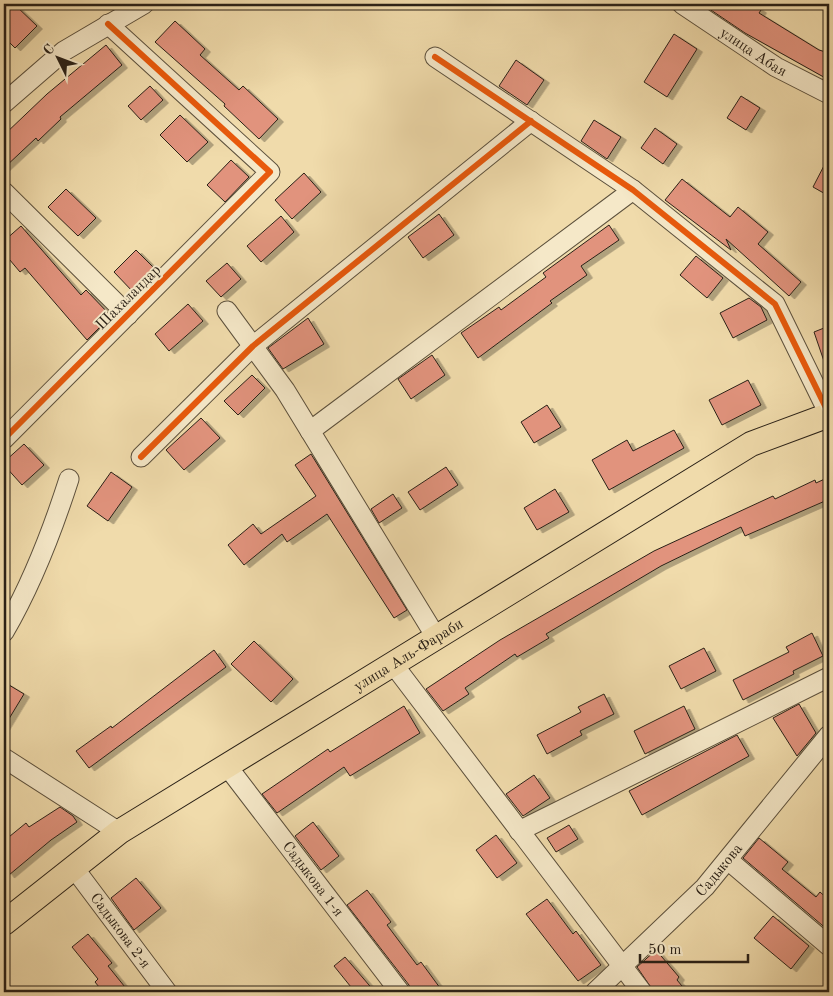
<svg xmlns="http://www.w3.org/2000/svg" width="833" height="996" viewBox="0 0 833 996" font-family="'Old Standard TT',serif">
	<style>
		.building { fill: #e1937d; stroke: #2a2117; filter: url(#shadow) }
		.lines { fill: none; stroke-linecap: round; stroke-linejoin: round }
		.minor-casing { stroke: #5c503c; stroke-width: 21 }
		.major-casing { stroke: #2a2117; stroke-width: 26 }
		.minor { stroke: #f5e8c8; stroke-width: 19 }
		.major { stroke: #f0dbab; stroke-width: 24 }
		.cycleway-casing { stroke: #f5e8c8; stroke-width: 9 }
		.cycleway { stroke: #e8590c; stroke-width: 6 }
		.labels { text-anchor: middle; stroke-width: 4; stroke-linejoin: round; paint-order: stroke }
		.street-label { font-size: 15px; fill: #2a2117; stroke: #f5e8c8 }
	</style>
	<defs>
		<filter id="shadow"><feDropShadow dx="5.5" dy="3" stdDeviation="0" flood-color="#0004"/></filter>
	</defs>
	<rect width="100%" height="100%" fill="#f0dbab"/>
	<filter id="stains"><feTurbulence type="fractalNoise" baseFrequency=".004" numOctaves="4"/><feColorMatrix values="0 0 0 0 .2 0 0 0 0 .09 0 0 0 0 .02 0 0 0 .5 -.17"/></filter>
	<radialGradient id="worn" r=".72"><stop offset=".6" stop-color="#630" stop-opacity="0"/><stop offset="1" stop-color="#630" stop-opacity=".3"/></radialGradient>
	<path class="building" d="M4,4H14L37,26L15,48L4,37Z
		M702,4H752L761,10L759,13L819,50L829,53V80L745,33Z
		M175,21L205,49L200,55L239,90L243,86L278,119L259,139L224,106L225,104L155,42Z
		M674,34L697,49L667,97L644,82Z
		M106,45L122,65L60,117L61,119L38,141L36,138L4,168V135L47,94Z
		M516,60L544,80L527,105L499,86Z
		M150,86L163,100L141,120L128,106Z
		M741,96L760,108L746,130L727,118Z
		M180,115L208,142L187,162L160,135Z
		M594,120L621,137L607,159L581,141Z
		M655,128L677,144L663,164L641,148Z
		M829,156V196L813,187Z
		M231,160L249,177L225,202L207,185Z
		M304,173L321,192L292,219L275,200Z
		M682,179L730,217L738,207L768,232L758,244L801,282L789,296L726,239L731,250L665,200Z
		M66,189L96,218L78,236L48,207Z
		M439,214L454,235L423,258L408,237Z
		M281,216L294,232L261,262L247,246Z
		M609,225L619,240L581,266L587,275L550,301L552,303L478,358L461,333L499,307L501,310L546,277L543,273Z
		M21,226L81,295L86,290L111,316L87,340L25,268L20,272L4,253V241Z
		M136,250L156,270L134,293L114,272Z
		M696,256L723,278L707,298L680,275Z
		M227,263L241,279L221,297L206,281Z
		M749,298L761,307L767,320L733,338L720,313Z
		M188,304L203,321L169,351L155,334Z
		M308,318L324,344L283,369L268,348Z
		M829,326V370H827L814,332Z
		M432,355L445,375L411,399L398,379Z
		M252,375L265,388L238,415L224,401Z
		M748,380L761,405L722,425L709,400Z
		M547,405L561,427L534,443L521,422Z
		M201,418L220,438L184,470L166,450Z
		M674,430L684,448L609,490L592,460L627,440L633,451Z
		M24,444L44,465L22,485L4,465V462Z
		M311,454L407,610L394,618L327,514L287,542L282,534L244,565L228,545L253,524L261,534L316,496L295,465Z
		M446,467L458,485L420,510L408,492Z
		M111,472L132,487L108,521L87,506Z
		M829,477V497L824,500L825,501L745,536L741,527L661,566L546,634L549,638L517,657L515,654L465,688L469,694L443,711L426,689L500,640L654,551L773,496L775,499L815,480L816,483Z
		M555,489L569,512L537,530L524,508Z
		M393,494L402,508L379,523L371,509Z
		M812,633L823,656L793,671L794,674L743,700L733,680L789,652L786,647Z
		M254,641L293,679L271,702L231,664Z
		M704,648L716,671L681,689L669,666Z
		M214,650L226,667L89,768L76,751L111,726L112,728Z
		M4,682L24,694L4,727Z
		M604,694L614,714L580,731L582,735L547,754L537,735L581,712L578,707Z
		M799,704L816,733L797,756L773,718Z
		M404,706L420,733L350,776L344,767L277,813L262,794L328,749L330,752Z
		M684,706L695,729L645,754L634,731Z
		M737,735L749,756L642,815L629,791Z
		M534,775L550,798L523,816L506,794Z
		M60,807L73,816L77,822L51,840L9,875L4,868V841L26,823L29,827Z
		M313,822L339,856L321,870L295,836Z
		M569,825L578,839L556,852L547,838Z
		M496,835L517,863L497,878L476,850Z
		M759,838L788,862L782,869L816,897L820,892L829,900V931L743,858Z
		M136,878L161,908L134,930L111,898Z
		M367,890L391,922L387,925L417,965L421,962L443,992H411L409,985L347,905Z
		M547,899L573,934L576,931L601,965L578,981L526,914Z
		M773,916L809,946L791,969L754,938Z
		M88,934L112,963L108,966L129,992H103L95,982L98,979L72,947Z
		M656,950L679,977L677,980L687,992H656L652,989L637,967Z
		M345,957L375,992H355L334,966Z"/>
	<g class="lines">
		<defs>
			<g id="minor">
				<path id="s1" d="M682,4L776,67L829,94"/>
				<path d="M435,57L633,190L775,304L829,414"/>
				<path d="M4,103L64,51L144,4"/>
				<path d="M4,192L128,315"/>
				<path d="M227,311L285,390L436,637"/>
				<path d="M310,431L633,190"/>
				<path d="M4,439L270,172L108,24"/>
				<path d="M141,457L253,346L531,121"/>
				<path d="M4,632C32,584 52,532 69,479"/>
				<path d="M393,664L642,992"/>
				<path d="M4,758L119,832"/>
				<path id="s2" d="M227,766L400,992"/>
				<path d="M519,831L829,677"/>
				<path d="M728,860L829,946"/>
				<path id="s3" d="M74,868L167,992"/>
				<path id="s4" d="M595,992L705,887L829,735"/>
			</g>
			<g id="major">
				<path id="s5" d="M4,923L119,832L393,664L751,444L829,415"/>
			</g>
		</defs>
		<use href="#minor" class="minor-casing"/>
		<use href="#major" class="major-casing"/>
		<use href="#minor" class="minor"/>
		<use href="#major" class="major"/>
		<defs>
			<path id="cycleway" d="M435,57L633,190L775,304L829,414
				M4,439L270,172L108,24
				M141,457L253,346L531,121"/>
		</defs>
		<use href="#cycleway" class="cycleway-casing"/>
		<use href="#cycleway" class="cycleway"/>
	</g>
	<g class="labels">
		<g class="street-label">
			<text dy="5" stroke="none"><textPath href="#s1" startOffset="86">улица Абая</textPath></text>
			<text transform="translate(128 297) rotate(-45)" y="5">Шахаландар</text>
			<text dy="5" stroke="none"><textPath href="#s5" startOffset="486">улица Аль-Фараби</textPath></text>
			<text dy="5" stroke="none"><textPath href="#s4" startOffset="174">Садыкова</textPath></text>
			<text dy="5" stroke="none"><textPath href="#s2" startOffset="142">Садыкова 1-я</textPath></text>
			<text dy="5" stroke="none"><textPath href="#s3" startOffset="78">Садыкова 2-я</textPath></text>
		</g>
	</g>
	<rect width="833" height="996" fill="none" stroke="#f0dbab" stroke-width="20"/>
	<rect x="5" y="5" width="823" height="986" fill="none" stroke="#2a2117" stroke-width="2.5"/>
	<rect x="10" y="10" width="813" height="976" fill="none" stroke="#2a2117"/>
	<g transform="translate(58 58) rotate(312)" stroke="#f5e8c8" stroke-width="4" paint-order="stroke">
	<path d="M0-4L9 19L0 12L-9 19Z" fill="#2a2117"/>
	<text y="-8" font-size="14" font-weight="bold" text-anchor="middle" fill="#2a2117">С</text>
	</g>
	<path d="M640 954v8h108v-8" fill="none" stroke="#2a2117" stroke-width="2.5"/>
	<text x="648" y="954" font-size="15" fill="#2a2117" stroke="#f5e8c8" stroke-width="4" paint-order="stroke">50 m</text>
	<rect width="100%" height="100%" filter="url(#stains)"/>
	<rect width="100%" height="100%" fill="url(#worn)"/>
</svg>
